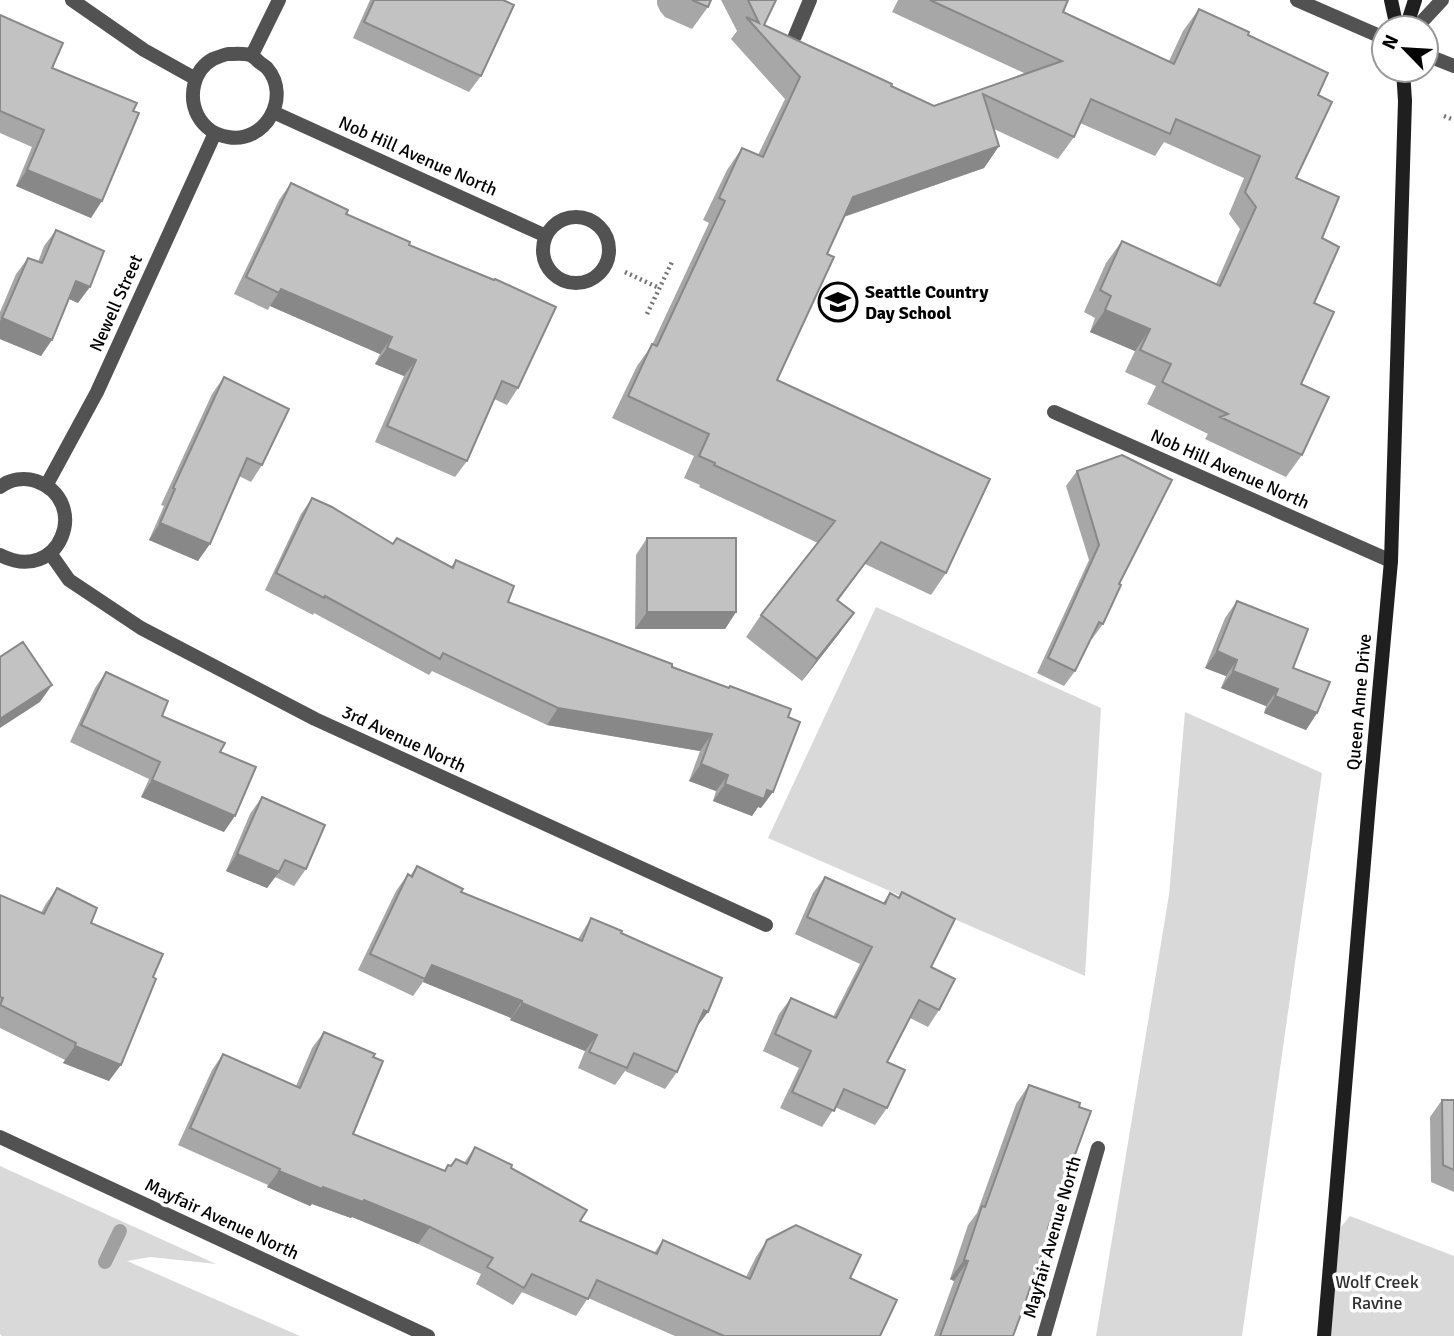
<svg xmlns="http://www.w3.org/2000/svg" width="1454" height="1336" viewBox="0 0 1454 1336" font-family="Signika,sans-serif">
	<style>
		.green { fill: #d9d9d9 }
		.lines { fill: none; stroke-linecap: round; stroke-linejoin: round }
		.stream { stroke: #a0a0a0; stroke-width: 14 }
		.path { stroke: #747474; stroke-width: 4.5; stroke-dasharray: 2 3.5; stroke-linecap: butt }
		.lane { stroke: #525252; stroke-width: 14 }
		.street { stroke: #525252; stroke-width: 14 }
		.secondary { stroke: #1f1f1f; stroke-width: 14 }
		.wall { fill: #a7a7a7 }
		.shaded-wall { fill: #888 }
		.building { fill: #c2c2c2; stroke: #888; stroke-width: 2 }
		.labels { text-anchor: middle; stroke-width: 7; stroke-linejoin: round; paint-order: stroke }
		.street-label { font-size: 18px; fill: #000; stroke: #fff }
		.poi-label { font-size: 18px; font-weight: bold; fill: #000; stroke: #fff; text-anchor: start }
		.park-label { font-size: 18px; fill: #303030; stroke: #fff }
	</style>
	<rect width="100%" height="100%" fill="#fff"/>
	<path class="green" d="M876,607L1101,708L1085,976L768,838Z
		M1185,712L1322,773L1242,1336H1096L1169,895Z
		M0,1166L216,1264L151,1257L127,1261L300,1336H2L0,1334Z
		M1350,1216L1454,1256V1336H1329L1340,1228Z"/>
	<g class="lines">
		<path class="stream" d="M105,1262L120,1231"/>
		<path class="path" d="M1444,116L1454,120
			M625,272L659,288
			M647,314L672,262"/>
		<path class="lane" d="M795,36L810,0"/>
		<path class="street" d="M72,0L144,50L196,79
			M1297,0L1384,38
			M1416,28L1442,0
			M228,54C235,54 244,53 250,55C253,56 256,59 258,61C261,64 264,65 267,68C292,97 265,144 228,137C215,135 204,127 198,116C188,97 193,70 213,59C218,57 223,55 228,54Z
			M252,55L279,0
			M1426,55L1454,66
			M273,112L546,236
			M543 250a33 33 0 1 1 66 0a33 33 0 1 1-66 0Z
			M1054,412L1391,561
			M46,486L97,392L215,133
			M0,487C10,479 24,477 36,481C92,501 60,586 0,555
			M50,553L69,580L141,628L315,719L766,925
			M0,1137L428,1336
			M1044,1336L1098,1148"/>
		<path class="secondary" d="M1391,0L1397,28
			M1406,28L1415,0
			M1324,1336L1369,803L1391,561L1405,101L1403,70"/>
	</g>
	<path class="wall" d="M370,0H503L481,76L469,92L353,38Z
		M657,0H711L708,7L692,29L665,17L660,11L657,4Z
		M721,0H776L764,25L934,106L1026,74L892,12L898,0H1068L1063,12L1169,61L1183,31L1199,9L1248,35L1318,95L1296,178L1322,238L1314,303L1301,384L1302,455L1286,477L1205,439L1208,434L1147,404L1156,386L1125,372L1135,351L1090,332L1095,318L1084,312L1106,263L1122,241L1216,284L1240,229L1229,214L1244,178L1164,142L1155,156L1080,123L1074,137L1058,159L994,129L999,146L984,168L844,217L827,254L777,380L946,573L931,595L865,564L838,601L854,613L838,635L802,681L746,637L761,615L818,543L699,487L700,485L684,478L694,456L612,418L637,366L652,345L709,223L703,220L727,170L742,148L758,155L785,99L731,39L737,31Z
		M0,15L52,68L91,218L16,186L32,147L0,133Z
		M291,183L346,214L409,245L518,388L507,405L494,399L467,461L455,477L375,442L404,376L375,364L380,354L270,306L268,310L234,294L279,200Z
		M56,230L78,303L69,299L41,356L0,339V312L16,274L28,258L38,262L44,246Z
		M224,377L262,465L251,482L239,476L198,561L149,540L164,506L161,505L212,394Z
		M1077,471L1119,584L1103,624L1092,639L1091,638L1075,671L1064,686L1037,673L1089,560L1066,486Z
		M312,498L392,544L397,538L451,567L456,560L508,602L672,667L761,808L758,807L752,816L713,801L716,791L689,781L700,751L547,725L432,671L429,675L314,613L313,615L265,590L301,514Z
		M647,538L736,612L725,629H635L636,555Z
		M1237,601L1293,668L1317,713L1306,730L1264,713L1266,706L1221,688L1226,676L1205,668L1225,618Z
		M106,672L162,716L220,752L224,832L141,797L149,779L70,742L95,688Z
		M262,797L306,869L294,886L275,877L267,888L226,871L250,814Z
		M417,866L461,892L578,939L591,918L621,933L696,1028L677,1072L665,1089L625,1071L615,1085L578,1068L585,1051L510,1020L511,1018L423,982L413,996L358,970L396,891L408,874L410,876Z
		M825,877L883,903L890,893L931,967L939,1010L928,1027L910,1018L887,1062V1108L875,1125L835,1107L822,1127L780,1108L799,1068L763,1051L779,1014L791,998L833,1017L860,964L795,934L813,893Z
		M57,888L91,923L109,1081L63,1063L65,1060L0,1028V895L41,913L45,905Z
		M324,1032L373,1057L353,1134L444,1171L448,1165L451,1166L456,1159L464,1163L475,1147L511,1168L580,1221L654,1253L663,1240L746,1277L756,1257L767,1240L850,1278L880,1336H675L588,1298L576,1316L522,1292L513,1305L476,1284L481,1274L418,1244L352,1217L351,1218L312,1204L310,1206L267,1187L268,1185L178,1145L212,1070L223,1054L296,1086L312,1048Z
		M1029,1085L1079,1107L1048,1228L1013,1336H934L954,1281L950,1279L968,1225L977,1213L1016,1104Z
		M1442,1100H1454V1192L1431,1182L1430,1117Z"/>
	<path class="shaded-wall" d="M999,146L984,168L837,219L853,197Z
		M27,170L102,201L91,218L16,186Z
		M76,281L90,287L78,303L65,297Z
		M281,289L392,337L380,354L270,306Z
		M1105,310L1150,329L1135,351L1090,332Z
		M2,318L52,340L41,356L0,339V321Z
		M387,348L416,360L404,376L375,364Z
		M160,523L210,544L198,561L149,540Z
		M881,542L865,564L821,622L837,600Z
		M647,612H736L725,629H635Z
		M854,613L838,635L802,681L817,659Z
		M1217,651L1237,660L1226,676L1205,668Z
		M1233,671L1278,689L1266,706L1221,688Z
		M52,685L40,702L0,728V719Z
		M1275,696L1317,713L1306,730L1264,713Z
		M558,708L712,734L700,751L547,725Z
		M701,764L728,775L716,791L689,781Z
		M152,780L235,816L224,832L141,797Z
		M725,784L767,790L773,792L761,808L758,807L752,816L713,801Z
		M237,854L279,872L267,888L226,871Z
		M432,965L522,1001L511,1018L423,982Z
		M522,1003L597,1035L585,1051L510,1020Z
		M704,1010L708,1012L696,1028Z
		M75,1046L121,1065L109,1081L63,1063Z
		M279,1171L364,1200L430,1227L418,1244L352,1217L351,1218L312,1204L310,1206L267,1187Z
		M964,1260L968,1261L954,1281L950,1279Z"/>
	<path class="building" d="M374,0H503L514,5L481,76L364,22Z
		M692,0H711L708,7Z
		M748,0H776L764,25L892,84L891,86L934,106L1062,61L930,0H1068L1063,12L1174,64L1199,9L1249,32L1248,35L1328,73L1318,95L1332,102L1296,178L1339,197L1322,238L1339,247L1314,303L1334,312L1301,384L1329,397L1302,455L1220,417L1228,414L1162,382L1171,364L1140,350L1150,329L1105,310L1111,296L1100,290L1122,241L1220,286L1256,207L1245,192L1260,156L1176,119L1170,134L1091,99L1074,137L983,94L999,146L853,197L827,254L834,257L777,380L990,479L946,573L881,542L837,600L854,613L817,659L761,615L835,521L714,465L715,463L699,456L709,434L628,396L652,344L657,346L725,201L719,198L742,148L763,157L800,77L746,17L759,23Z
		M0,15L63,43L52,68L137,103L133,111L139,113L102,201L27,170L44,130L0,111Z
		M291,183L348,210L346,214L410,242L409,245L494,280L495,279L556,307L518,388L502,381L467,461L387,426L416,360L387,348L392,337L281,289L279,293L246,277Z
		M56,230L104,251L90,287L76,281L52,340L2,318L28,258L42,263Z
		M224,377L289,409L262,465L247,458L210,544L160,523L175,489L173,488Z
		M1122,455L1172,480L1119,584L1121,585L1103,624L1099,622L1075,671L1048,658L1099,545L1077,471Z
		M312,498L332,507L393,544L397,538L453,568L456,560L514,586L508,602L672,664V667L729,688L730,686L791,709L788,717L800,722L773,792L767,790L764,799L725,784L728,775L701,764L712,734L558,708L443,653L440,659L325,596L324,598L276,573Z
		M647,538H736V612H647Z
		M1237,601L1308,629L1293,668L1330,682L1317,713L1275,696L1278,689L1233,671L1237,660L1217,651Z
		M23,642L52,685L0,719V657Z
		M106,672L168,701L162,716L225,743L220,752L256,767L235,816L152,780L160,762L81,725Z
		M262,797L325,825L306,869L285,860L279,872L237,854Z
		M417,866L463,889L461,892L582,941L591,918L622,931L621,933L722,978L708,1012L704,1010L677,1072L634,1053L627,1068L589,1052L597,1035L522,1003V1001L432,965L425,979L370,954L408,874L412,877Z
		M825,877L885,904L890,893L899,898L902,892L955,919L931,967L955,979L939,1010L919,1000L887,1062L905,1070L887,1108L844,1089L834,1111L792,1092L811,1051L775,1034L791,998L836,1018L872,947L807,917Z
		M57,888L97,908L91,923L163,954L153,977L156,979L121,1065L75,1046L76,1043L0,1005L3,998L0,997V895L44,914Z
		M324,1032L375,1054L373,1057L383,1061L353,1134L445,1171L448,1165L451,1166L456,1159L467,1164L475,1147L512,1165L511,1168L587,1210L580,1221L657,1254L663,1240L750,1279L767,1240L796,1225L861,1255L850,1278L897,1300L880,1336H724L597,1280L588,1299L532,1274L524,1288L487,1267L493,1258L430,1227L364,1200L363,1202L323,1187L322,1189L279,1171L280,1169L190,1128L223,1054L300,1088Z
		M1029,1085L1080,1103L1079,1107L1091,1111L1048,1228L1050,1229L1023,1309L1013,1336H940L968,1261L964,1260L982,1206L985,1207Z
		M1442,1100H1454V1170L1443,1165Z"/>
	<defs>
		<symbol id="school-ring" viewBox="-11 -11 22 22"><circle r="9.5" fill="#fff" stroke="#000" stroke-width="1.5"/><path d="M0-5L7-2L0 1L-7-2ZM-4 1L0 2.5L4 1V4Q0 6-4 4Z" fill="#000"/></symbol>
	</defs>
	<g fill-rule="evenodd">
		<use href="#school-ring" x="816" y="280" width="44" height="44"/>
	</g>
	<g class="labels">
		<g class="street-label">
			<text transform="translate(418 156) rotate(24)" y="6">Nob Hill Avenue North</text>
			<text transform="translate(116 303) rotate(-66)" y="6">Newell Street</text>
			<text transform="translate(1230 469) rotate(24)" y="6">Nob Hill Avenue North</text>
			<text transform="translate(1359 702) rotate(-85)" y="6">Queen Anne Drive</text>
			<text transform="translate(404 739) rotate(25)" y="6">3rd Avenue North</text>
			<text transform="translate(222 1219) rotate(25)" y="6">Mayfair Avenue North</text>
			<text transform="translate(1052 1237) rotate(-74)" y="6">Mayfair Avenue North</text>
		</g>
		<g class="poi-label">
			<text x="865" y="298">Seattle Country<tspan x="865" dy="21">Day School</tspan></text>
		</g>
		<g class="park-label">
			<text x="1377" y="1288">Wolf Creek<tspan x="1377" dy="21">Ravine</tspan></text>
		</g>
	</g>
	<g transform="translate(1405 49) rotate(295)"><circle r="33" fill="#ffffff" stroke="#999999" stroke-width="2"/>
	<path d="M0-5L12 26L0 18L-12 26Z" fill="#000000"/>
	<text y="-10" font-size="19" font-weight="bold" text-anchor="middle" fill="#000000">N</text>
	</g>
</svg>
